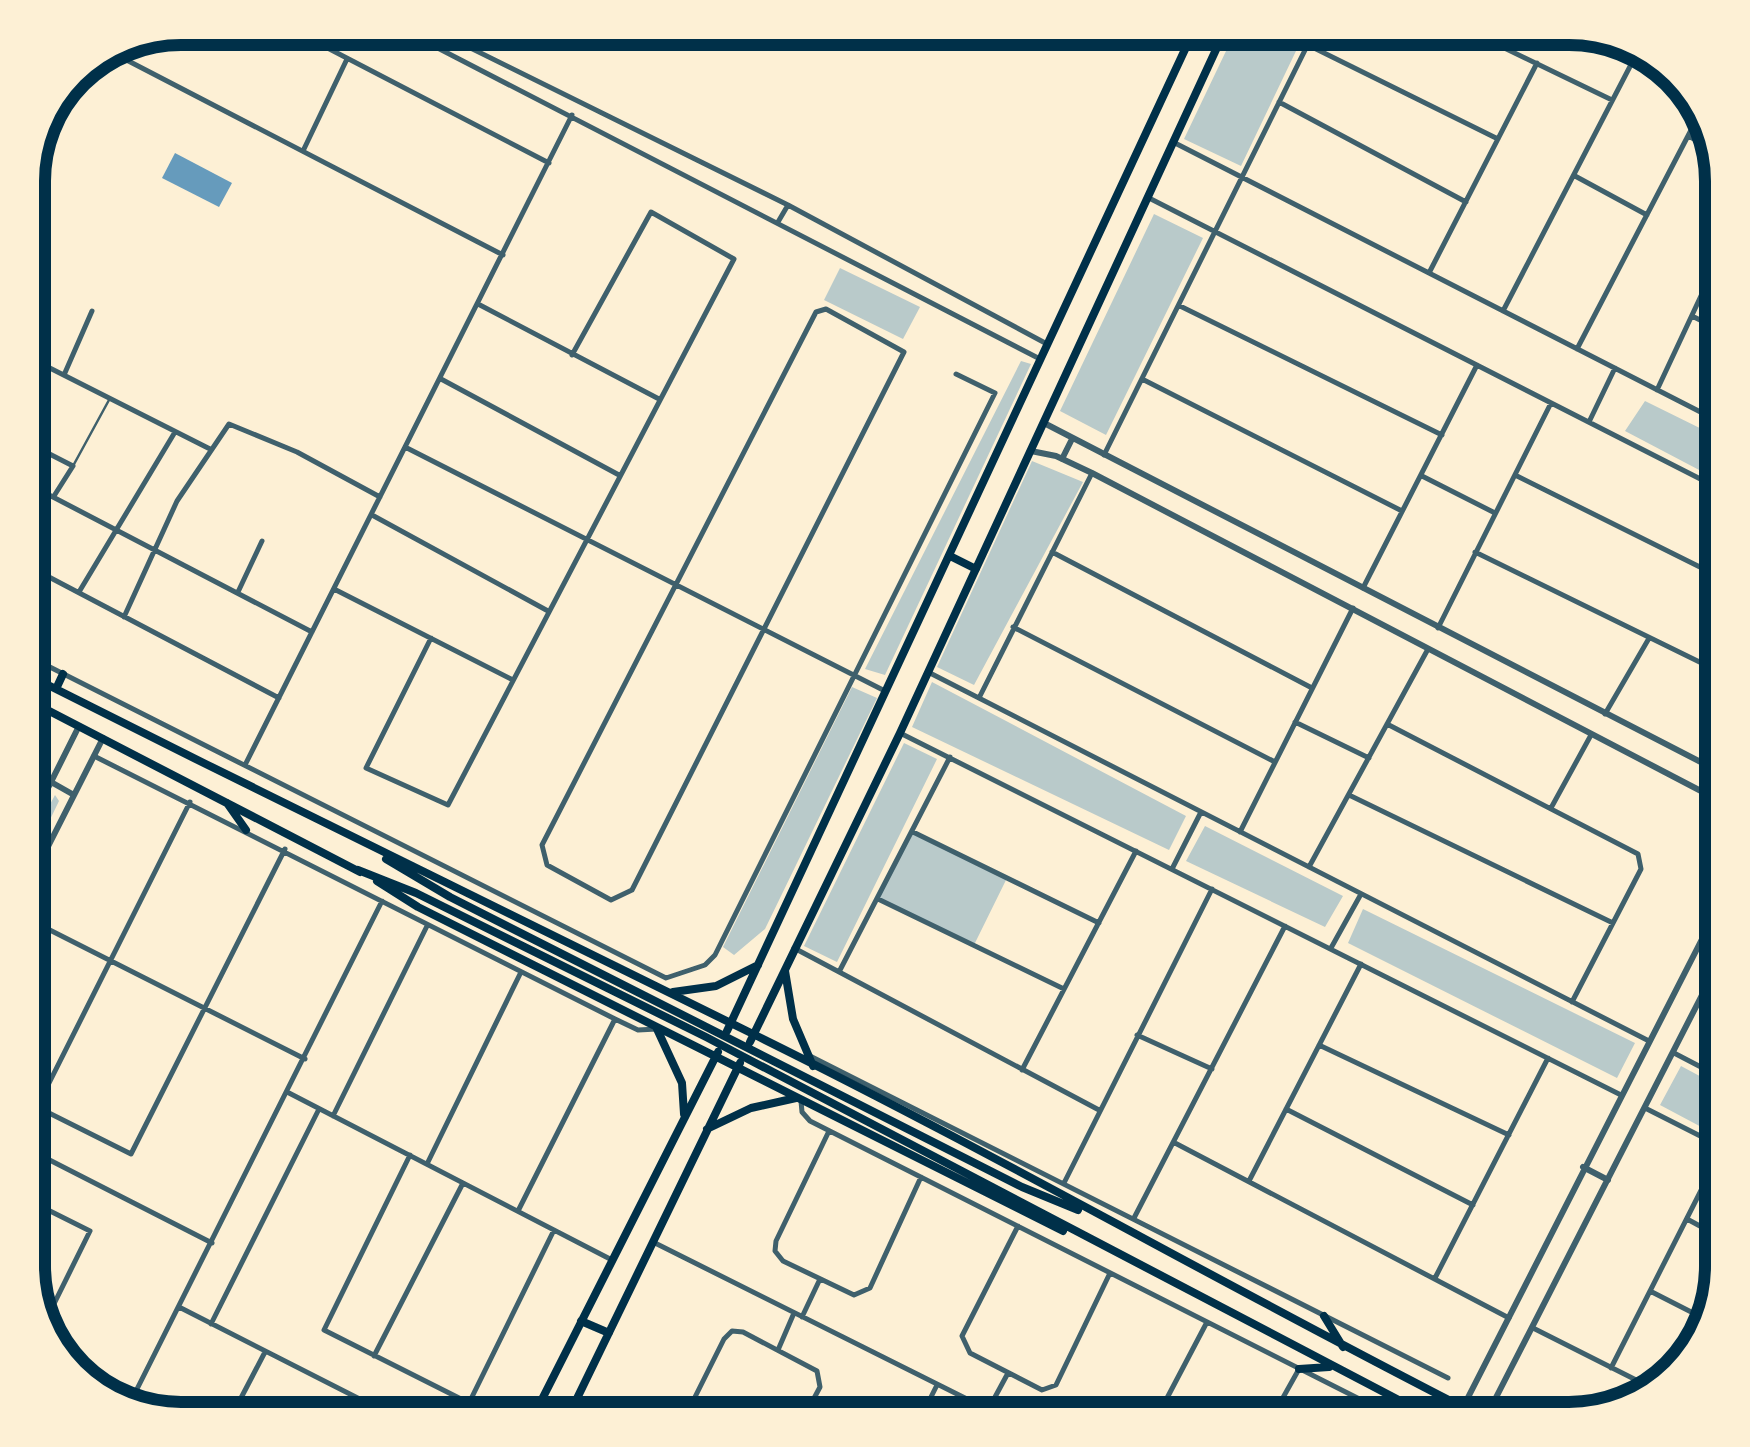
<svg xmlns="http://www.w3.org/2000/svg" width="1750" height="1447" viewBox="0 0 1750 1447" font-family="'Nunito Sans',sans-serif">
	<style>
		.green { fill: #b9caca }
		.water { fill: #669bbc }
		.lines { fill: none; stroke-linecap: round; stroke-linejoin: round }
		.service { stroke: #3f606c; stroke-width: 2.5 }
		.minor { stroke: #3f606c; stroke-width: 5 }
		.tertiary { stroke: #3f606c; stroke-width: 6 }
		.primary { stroke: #003049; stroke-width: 8 }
		.rim { fill: none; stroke: #003049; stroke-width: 12 }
	</style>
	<rect width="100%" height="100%" fill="#fdf0d5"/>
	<path class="green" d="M1237,28H1307L1241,166L1184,139Z
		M1154,214L1203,238L1106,435L1060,411Z
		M840,268L920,307L903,339L824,300Z
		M1021,361L1031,364L885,675L865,669Z
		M1645,401L1722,439V482L1625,431Z
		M1032,461L1083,482L974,685L937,667Z
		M932,682L1186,816L1169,850L912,727Z
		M852,687L877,698L765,929L734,955L723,947Z
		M904,743L937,759L837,962L804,946Z
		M55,795L59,801L28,865V845Z
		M1205,826L1343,896L1325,927L1186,861Z
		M911,832L1007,878L974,945L877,898Z
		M1363,909L1635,1043L1617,1078L1348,943Z
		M1681,1066L1722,1088V1138L1660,1105Z"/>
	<path class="water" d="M175,153L232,183L219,207L162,178Z"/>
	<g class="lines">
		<path class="service" d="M73,466L109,400"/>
		<path class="minor" d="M289,28L549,163
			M399,28L1040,359
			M430,28L788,205L1047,344
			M1463,28L1612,100
			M1308,45L1498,139
			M113,53L503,255
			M1279,102L1466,202
			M1688,136L1716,150
			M1173,142L1722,423
			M303,151L347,59
			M1575,176L1647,215
			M28,181L89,62
			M1147,197L1722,490
			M778,222L788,205
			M1429,273L1537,63
			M478,304L659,399
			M1180,306L1442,435
			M826,309L904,352L632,890L611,900L547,865L542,845L816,312Z
			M1503,311L1637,53
			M1692,316L1722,331
			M1577,349L1702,109
			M28,357L210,449
			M64,375L92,311
			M441,379L619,475
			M1142,379L1402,511
			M1657,390L1722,251
			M1589,422L1615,368
			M28,443L73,466L54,496
			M405,447L885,691
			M1104,455L1316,28
			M1515,475L1722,578
			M1422,476L1495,513
			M28,484L312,632
			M372,515L548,611
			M1052,552L1312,688
			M1475,552L1722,673
			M28,566L279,698
			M1363,588L1477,365
			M334,589L513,680
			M79,592L175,432
			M238,592L262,541
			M124,617L177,501L229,424L297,452L380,497
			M1013,627L1275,762
			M1438,628L1551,403
			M431,638L366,768L448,805L734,259L651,212L572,355
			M28,656L666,978L705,965L715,955L995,393L956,374
			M928,672L1649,1041
			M979,698L1092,473
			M1605,714L1648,640
			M28,719L31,720
			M1295,722L1369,758
			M1387,724L1638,854L1641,869L1572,1002
			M900,733L1621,1095
			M94,756L615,1019L638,1030L657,1029
			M245,765L572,115
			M1349,795L1613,923
			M190,802L37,1107L131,1154L285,849
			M1551,808L1591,735
			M913,832L1099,923
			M1240,832L1353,608
			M1309,867L1428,649
			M1172,869L1201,812
			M878,899L1064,989
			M28,919L305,1059
			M794,948L1099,1110
			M1331,948L1361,894
			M839,972L950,757
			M1137,1035L1212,1069
			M1319,1045L1509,1135
			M1674,1053L1722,1078
			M810,1056L1448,1378
			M1022,1070L1136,851
			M289,1093L612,1260
			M801,1101L802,1112L810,1121L1399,1419
			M1645,1108L1722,1147
			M1286,1109L1473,1205
			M333,1116L427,926
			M829,1131L776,1241L775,1251L783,1261L854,1295L870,1288L921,1177
			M1175,1143L1509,1318
			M28,1149L212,1243
			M410,1155L324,1330L469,1403L554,1230
			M427,1164L521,972
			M1249,1181L1361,964
			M1064,1183L1212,889
			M28,1200L90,1231L48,1316
			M518,1211L615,1019
			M1134,1218L1285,926
			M1687,1219L1722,1238
			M1018,1226L962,1336L970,1353L1042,1390L1056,1385L1110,1273
			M653,1242L1007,1419
			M1435,1278L1548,1058
			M1650,1291L1703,1318
			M179,1307L399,1419
			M802,1317L820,1279
			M211,1324L319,1109
			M1533,1328L1654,1389
			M778,1350L794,1313
			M374,1356L463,1183
			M1611,1368L1722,1149
			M79,1381L81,1382
			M131,1401L382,901
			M576,1405L604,1419
			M988,1410L1008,1373
			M1518,1413L1531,1419
			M230,1419L265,1352
			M297,1419H300
			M684,1419L724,1339L732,1331L743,1332L817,1371L820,1387L803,1419
			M920,1419L937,1385
			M1156,1419L1207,1322
			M1271,1419L1299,1369"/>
		<path class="tertiary" d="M1044,423L1722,773
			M1031,451L1056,456L1092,473L1722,802
			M1062,459L1071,441
			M51,782L74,795
			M28,828L79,726
			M28,886L103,738
			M1583,1167L1608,1180
			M1457,1419L1722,900
			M1485,1419L1722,956"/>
		<path class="primary" d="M950,556L976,569
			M28,675C268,796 509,914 751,1033C999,1155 1239,1294 1486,1419
			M56,689L63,674
			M28,700L360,872
			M227,803L246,830
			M386,859L450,897L1022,1187L1078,1210
			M358,870L416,893L706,1037L1435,1419
			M377,881L418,907L1063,1231
			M785,971L793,1019L813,1066
			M673,992L716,986L758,965
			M657,1029L682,1083L684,1114
			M727,1031L1195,28
			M750,1042L900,733L1226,28
			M707,1129L751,1108L796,1098
			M1324,1316L1343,1347
			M581,1321L609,1333
			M1299,1369L1329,1367
			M532,1419L718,1052
			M567,1419L740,1063"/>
	</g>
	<path d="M0 0H1750V1447H0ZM181 45H1569A136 136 0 0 1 1705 181V1266A136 136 0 0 1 1569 1402H181A136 136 0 0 1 45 1266V181A136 136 0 0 1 181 45Z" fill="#fdf0d5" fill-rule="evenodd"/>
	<path class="rim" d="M181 45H1569A136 136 0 0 1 1705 181V1266A136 136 0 0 1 1569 1402H181A136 136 0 0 1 45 1266V181A136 136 0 0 1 181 45Z"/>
</svg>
